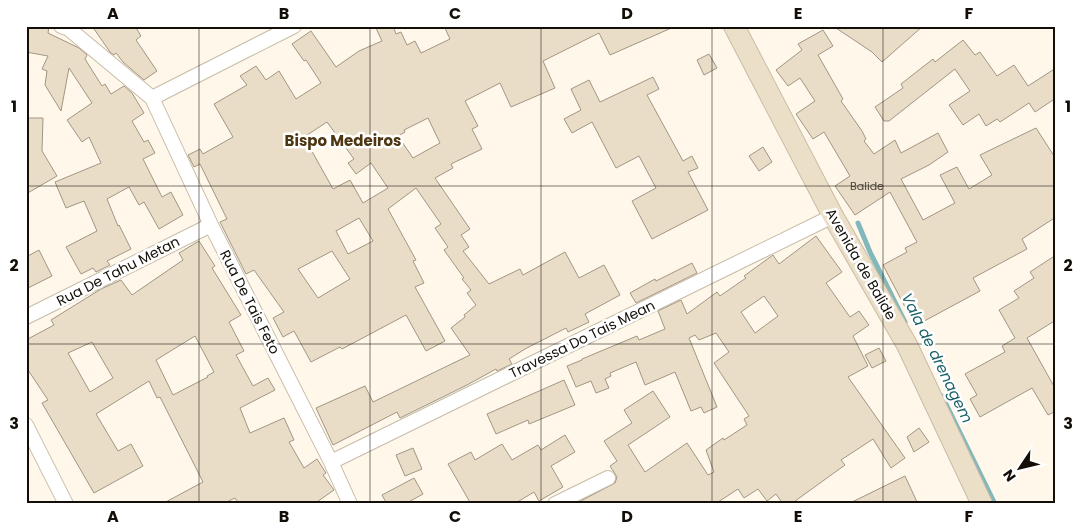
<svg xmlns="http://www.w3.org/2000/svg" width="1082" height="530" viewBox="0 0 1082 530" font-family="Poppins,sans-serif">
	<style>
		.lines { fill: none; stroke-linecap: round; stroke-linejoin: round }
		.stream { stroke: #82b7bc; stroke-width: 5 }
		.building { fill: #eaddc8; stroke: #a29683; fill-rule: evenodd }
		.minor-casing { stroke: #c8bca8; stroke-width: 16 }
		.secondary-casing { stroke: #c8bca8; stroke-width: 22 }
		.minor { stroke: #fff; stroke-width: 14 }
		.secondary { stroke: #ecdfc8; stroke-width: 20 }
		.grid { fill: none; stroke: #130f08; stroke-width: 1; stroke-opacity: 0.55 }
		.labels { text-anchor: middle; stroke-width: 5; stroke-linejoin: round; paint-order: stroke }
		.number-label { font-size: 11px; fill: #494238 }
		.street-label { font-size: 14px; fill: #130f08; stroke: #fff }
		.neighbourhood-label { font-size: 15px; font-weight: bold; fill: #4d3612; stroke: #fff }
		.water-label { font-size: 15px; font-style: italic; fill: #196167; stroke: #fff }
		.neatline { fill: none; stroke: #130f08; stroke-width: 2 }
		.grid-label { font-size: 16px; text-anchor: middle; font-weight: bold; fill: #130f08 }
	</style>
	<rect width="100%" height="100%" fill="#fef7ea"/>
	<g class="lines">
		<path class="stream" d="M858,223L870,252L905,322
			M942,396L995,504"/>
	</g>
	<path class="building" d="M26,26H49L48,33L79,48L87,55L85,59L102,86L105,84L111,94L124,86L132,93L144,113L132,121L144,142L148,140L155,153L143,159L162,197L171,192L183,215L159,229L144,202L139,205L129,187L107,199L118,226L119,225L131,249L107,261L110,265L96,272L93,268L81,274L66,247L97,231L84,201L66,208L55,182L101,163L89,137L82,142L67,120L92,103L69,68L61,111L45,85L47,71L42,69L48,56L26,52Z
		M92,26H135L141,36L136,40L157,71L144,80L123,62L116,53L114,55L110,52Z
		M375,26H393L396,34L401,32L407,45L415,41L421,53L450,39L444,26H676L610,55L599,33L543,61L555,88L511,107L500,83L465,101L478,126L472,129L482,149L451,164L453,168L435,178L470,229L461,235L469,247L463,251L489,284L520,269L523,275L565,252L579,278L604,265L620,295L585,314L589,322L568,332L566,328L525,349L509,359L512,364L497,371L496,369L467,385L400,418L397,412L333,445L316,408L365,386L373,402L470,355L451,328L465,317L464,315L476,305L467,293L471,290L462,279L464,278L444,250L448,247L435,228L441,224L416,188L388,209L416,260L413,261L424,283L415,287L445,341L426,351L406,315L342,349L340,347L311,362L294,331L283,337L273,318L284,312L254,270L246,274L220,222L227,219L200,164L194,167L188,155L200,149L203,154L233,137L214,104L247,85L240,76L256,66L266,80L279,71L296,99L321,83L306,60L304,61L292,44L311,31L336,67L359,51L382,41ZM428,118L440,143L413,158L398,136L405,132L404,130ZM327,122L354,159L348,163L356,174L371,163L388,188L363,203L350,180L333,189L304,137ZM359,218L373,241L348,254L336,231ZM332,251L350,279L318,298L298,269Z
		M833,26H923L882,62L872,52Z
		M823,30L833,46L818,55L843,99L841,101L862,131L866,139L864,141L874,154L895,140L901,153L938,133L948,152L929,165L901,179L923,220L955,203L940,175L957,167L969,189L992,175L980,155L1036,128L1056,159V217L1022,239L1027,249L973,278L980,291L915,326L883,265L907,252L905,248L917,242L890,192L855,215L835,186L850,176L824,132L813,139L796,114L815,101L800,78L788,86L776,70L802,50L798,44Z
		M963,40L975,55L980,52L997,76L1014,65L1028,86L1056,68V98L1035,112L1029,103L1000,122L997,119L986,126L979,114L963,125L949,105L970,91L955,69L889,121H884L875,107L903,88L901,84L933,59L935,62Z
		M709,54L717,68L704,75L697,60Z
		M653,77L659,89L647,95L683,161L692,156L698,168L688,172L708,210L652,239L632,201L656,188L639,156L616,168L592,122L572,133L564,119L581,110L571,89L589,80L600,102Z
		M26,118H43L42,151L57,176L26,194Z
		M763,147L772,162L759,171L749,156Z
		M816,236L842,272L826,283L850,317L859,311L869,325L853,336L868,366L848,377L905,458L891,468L873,439L841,460L845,465L791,504H783L776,494L767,501L758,489L744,498L738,489L715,504H575L615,483L617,477L610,466L617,461L604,441L632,423L624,410L653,391L670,417L628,445L645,472L687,443L708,475L714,472L706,450L723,438L724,440L747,425L744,419L749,416L714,363L729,352L716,333L699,340L695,335L689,338L717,407L704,413L701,407L691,411L675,372L645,385L636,362L610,373L611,376L605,379L609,388L596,393L591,381L576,387L567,366L582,360V359L637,336L639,340L665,329L658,311L681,300L687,314L717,292L720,296L746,278L744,276L773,255L779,264ZM764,296L778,316L755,333L741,312Z
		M199,241L215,266L212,268L241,315L229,322L244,351L236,355L253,386L268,378L275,390L240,408L250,433L284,418L294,440L289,442L304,468L317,459L326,473L323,475L334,490L314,504H239L235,498L223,504H162L203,482L160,397L157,398L149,381L96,414L118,451L131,444L143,466L94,493L42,403L48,400L26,367V340L54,325L51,320L101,289L121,280L132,295L183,260L179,253ZM195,336L214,372L207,376L208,377L173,395L156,360ZM92,342L113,378L90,392L68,353Z
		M39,250L52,276L26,289V257Z
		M1056,255V320L1027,338L1056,390V411L1048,415L1032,388L980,417L970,399L977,395L965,374L1005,352L1002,346L1015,338L999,310L1019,298L1014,291L1034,278L1030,272Z
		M692,263L697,273L636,303L630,293L655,279L656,281Z
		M879,348L886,361L872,368L865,355Z
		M564,380L575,405L529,424L528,420L496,434L487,414Z
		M919,428L929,442L914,452L907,437Z
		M565,435L575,452L551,466L563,487L539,501L534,492L514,504H471L448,464L471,452L475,460L502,444L512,460L538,445L541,450Z
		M413,448L422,469L405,476L396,455Z
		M905,476L918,504H848Z
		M414,478L423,494L405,504H387L382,495Z"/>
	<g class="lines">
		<defs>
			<path id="minor" d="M61,26L69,29L152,98L294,26
				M152,98L211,225L331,462L350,504
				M26,317L211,225
				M26,425L66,504
				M331,462L833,216
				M555,504L608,478"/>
			<path id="secondary" d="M734,26L833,216L907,345L982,504"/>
		</defs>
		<use href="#minor" class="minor-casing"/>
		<use href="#secondary" class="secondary-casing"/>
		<use href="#minor" class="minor"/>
		<use href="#secondary" class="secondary"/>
	</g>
	<path class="grid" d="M199,26V504M370,26V504M541,26V504M712,26V504M883,26V504M26,186H1056M26,344H1056"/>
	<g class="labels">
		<g class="number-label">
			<text x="867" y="190">Balide</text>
		</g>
		<g class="street-label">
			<text transform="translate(861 264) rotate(60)" y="5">Avenida de Balide</text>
			<text transform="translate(118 271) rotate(-27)" y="5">Rua De Tahu Metan</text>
			<text transform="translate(250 302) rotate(63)" y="5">Rua De Tais Feto</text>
			<text transform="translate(582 339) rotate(-26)" y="5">Travessa Do Tais Mean</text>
		</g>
		<g class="neighbourhood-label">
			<text x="343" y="146">Bispo Medeiros</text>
		</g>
		<g class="water-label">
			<text transform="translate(937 358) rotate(64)" y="5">Vala de drenagem</text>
		</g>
	</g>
	<rect width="1082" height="530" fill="none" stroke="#ffffff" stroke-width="55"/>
	<g transform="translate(1020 468) rotate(235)" stroke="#ffffff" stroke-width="4" paint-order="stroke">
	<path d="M0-4L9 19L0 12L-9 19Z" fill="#130f08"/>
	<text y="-8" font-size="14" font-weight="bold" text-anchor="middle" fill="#130f08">N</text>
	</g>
	<rect x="28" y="28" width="1026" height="474" class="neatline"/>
	<g class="grid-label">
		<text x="113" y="19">A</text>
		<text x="284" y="19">B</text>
		<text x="455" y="19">C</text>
		<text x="627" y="19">D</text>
		<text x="798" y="19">E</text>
		<text x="969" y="19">F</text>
		<text x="14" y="112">1</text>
		<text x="1068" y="112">1</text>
		<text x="14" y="271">2</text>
		<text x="1068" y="271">2</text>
		<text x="14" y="429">3</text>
		<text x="1068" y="429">3</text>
		<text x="113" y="522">A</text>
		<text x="284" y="522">B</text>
		<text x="455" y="522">C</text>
		<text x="627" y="522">D</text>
		<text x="798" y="522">E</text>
		<text x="969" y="522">F</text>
	</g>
</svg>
